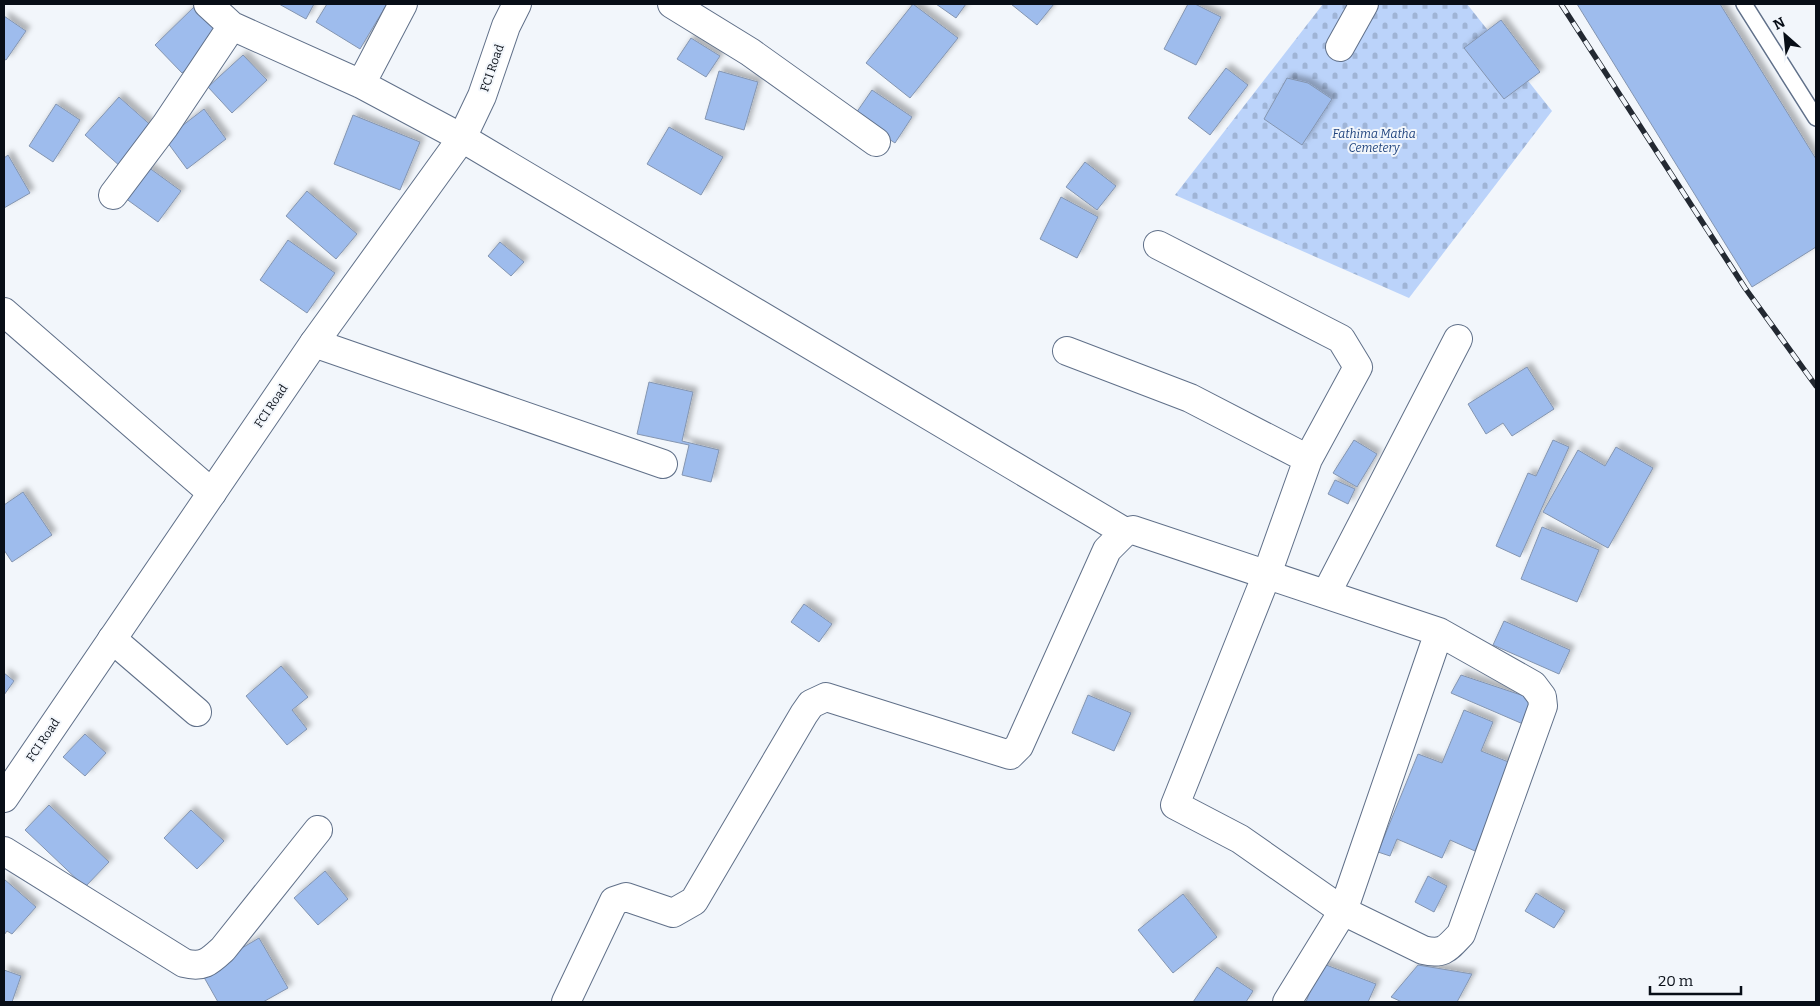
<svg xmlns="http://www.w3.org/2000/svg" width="1820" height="1006" viewBox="0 0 1820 1006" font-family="Bitter,serif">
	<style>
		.cemetery { fill: url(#cemetery-stones) }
		.building { fill: #9ebced; stroke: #8495b0; filter: url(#shadow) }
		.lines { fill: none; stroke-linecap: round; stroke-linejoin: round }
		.lane-casing { stroke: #607089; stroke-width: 18 }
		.street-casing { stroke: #607089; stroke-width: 30 }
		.secondary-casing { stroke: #607089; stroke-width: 30 }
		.lane { stroke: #fff; stroke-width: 15 }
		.street { stroke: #fff; stroke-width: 28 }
		.secondary { stroke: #fff; stroke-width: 28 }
		.rail-casing { stroke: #232932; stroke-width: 5.5 }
		.rail { stroke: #f2f6fb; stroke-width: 4; stroke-dasharray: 11; stroke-linecap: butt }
		.labels { text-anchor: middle; stroke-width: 4; stroke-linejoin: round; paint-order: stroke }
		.street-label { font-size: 12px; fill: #080e17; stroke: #f2f6fb }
		.park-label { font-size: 12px; font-style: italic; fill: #21457f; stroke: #f2f6fb }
	</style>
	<defs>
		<pattern id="cemetery-stones" width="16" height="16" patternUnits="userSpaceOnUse" patternTransform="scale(1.25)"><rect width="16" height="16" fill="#bbd3fa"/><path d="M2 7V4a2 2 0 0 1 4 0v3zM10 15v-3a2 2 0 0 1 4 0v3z" fill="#9fb4d6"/></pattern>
		<filter id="shadow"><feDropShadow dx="4.5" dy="-4.5" stdDeviation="2.5" flood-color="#0004"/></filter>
	</defs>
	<rect width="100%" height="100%" fill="#f2f6fb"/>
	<path class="cemetery" d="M1323,4H1467L1552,111L1409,298L1175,195Z"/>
	<path class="building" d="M197,4L225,32L182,73L155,45Z
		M279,4H314L306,19Z
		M327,4H387L360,49L316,22Z
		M913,4L958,38L910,98L866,63Z
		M936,4H966L956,18Z
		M1011,4H1054L1037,25Z
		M1188,4H1195L1221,17L1196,65L1164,49Z
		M1577,4H1720L1816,159V247L1752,287Z
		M4,16L26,31L6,60L4,59Z
		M1501,20L1540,72L1504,99L1464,48Z
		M691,38L720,56L706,77L677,59Z
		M243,55L267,80L232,113L208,87Z
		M1226,68L1248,85L1210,135L1188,118Z
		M719,71L758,82L744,130L705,119Z
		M1287,78L1308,83L1332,99L1302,145L1264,119Z
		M872,90L912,117L895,143L854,116Z
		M119,97L155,129L121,167L85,135Z
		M56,104L80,120L53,162L29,146Z
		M204,109L226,139L187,169L165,139Z
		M353,115L420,142L400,190L334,164Z
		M669,127L723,157L701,195L647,164Z
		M8,155L30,193L4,208V158Z
		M1085,162L1116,186L1097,210L1066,187Z
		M148,167L181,191L158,222L125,198Z
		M307,191L357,234L336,259L286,216Z
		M1061,197L1098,217L1077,258L1040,239Z
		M288,240L335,273L307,313L260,280Z
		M500,242L524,262L511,276L488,256Z
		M1527,367L1554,409L1512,436L1503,423L1486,434L1468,404Z
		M649,382L693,392L682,441L719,450L711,482L682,475L689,445L637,434Z
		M1354,440L1377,454L1357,487L1333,473Z
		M1553,440L1569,447L1520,557L1496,546L1528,473L1536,476Z
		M1616,447L1653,468L1608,548L1543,512L1578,450L1605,466Z
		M1335,480L1355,489L1348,504L1328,494Z
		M23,492L52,535L12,562L4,550V505Z
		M1542,527L1599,550L1577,602L1521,579Z
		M804,604L832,624L819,642L791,622Z
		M1504,621L1570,650L1559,674L1493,645Z
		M281,666L308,697L292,710L307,729L287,745L246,696Z
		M4,673L14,681L4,695Z
		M1461,675L1539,701L1530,727L1451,693Z
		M1088,695L1131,713L1114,751L1072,733Z
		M1464,710L1493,722L1481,751L1511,763L1475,851L1450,840L1442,858L1397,839L1390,856L1378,852L1418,754L1442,763Z
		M85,734L106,753L85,776L63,757Z
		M49,805L109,862L85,887L25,830Z
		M191,810L224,841L197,869L164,838Z
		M325,871L348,899L318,925L294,898Z
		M1428,876L1447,886L1434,912L1415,902Z
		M4,879L36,907L12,934L7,931L4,935Z
		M1536,893L1565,911L1554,928L1525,911Z
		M1183,894L1217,937L1173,973L1138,930Z
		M259,938L288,988L263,1002H218L201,972Z
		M1321,963L1376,984L1368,1002H1306Z
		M1418,965L1472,974L1457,1002H1402L1391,997Z
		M1217,967L1253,991L1246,1002H1193Z
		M4,970L21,976L12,1002H4Z"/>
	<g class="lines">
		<defs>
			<path id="lane" d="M1744,4L1816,118"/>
			<path id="street" d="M208,4L232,26L361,84L462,138L1125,532
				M672,4L750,52L876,142
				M1340,47L1364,4
				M361,84L403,4
				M113,195L165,126L232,26
				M4,312L212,493
				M314,343L663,464
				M1067,351L1190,398L1308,459
				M1326,594L1458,339
				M112,639L197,712
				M4,851L184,963C203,968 209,962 223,949L318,830
				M566,1002L614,901L626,897L673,913L694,901L804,714L811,704L826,697L1010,755L1019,746L1107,550L1125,532L1133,530L1439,632L1533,685L1542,697L1543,706L1461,934C1447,949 1443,955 1423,950L1343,911L1240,839L1175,805L1267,574L1308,459L1358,367L1341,339L1158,245
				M1287,1002L1343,911L1439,632"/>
			<path id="secondary" d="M4,798L314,343L462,138L482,96L506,26L517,4"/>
		</defs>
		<use href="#lane" class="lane-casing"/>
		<use href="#street" class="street-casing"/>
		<use href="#secondary" class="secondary-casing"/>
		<use href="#lane" class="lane"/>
		<use href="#street" class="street"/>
		<use href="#secondary" class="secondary"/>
		<defs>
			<path id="rail" d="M1561,4L1745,288L1816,386"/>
		</defs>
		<use href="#rail" class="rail-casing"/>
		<use href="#rail" class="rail"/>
	</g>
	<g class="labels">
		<g class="street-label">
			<text transform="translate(492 68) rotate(-71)" y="4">FCI Road</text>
			<text transform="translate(271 406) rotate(-56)" y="4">FCI Road</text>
			<text transform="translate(43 740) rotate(-56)" y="4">FCI Road</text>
		</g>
		<g class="park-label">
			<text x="1374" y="138">Fathima Matha<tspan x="1374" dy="14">Cemetery</tspan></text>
		</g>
	</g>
	<rect width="1820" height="1006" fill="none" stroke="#080e17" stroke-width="10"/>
	<g transform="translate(1785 35) rotate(333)" stroke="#f2f6fb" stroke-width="4" paint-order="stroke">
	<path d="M0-4L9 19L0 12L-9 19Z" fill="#080e17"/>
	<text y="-8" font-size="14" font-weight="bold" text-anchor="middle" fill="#080e17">N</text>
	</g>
	<path d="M1650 986v8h91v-8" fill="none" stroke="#080e17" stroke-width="2.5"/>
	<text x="1658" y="986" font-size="15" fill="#080e17" stroke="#f2f6fb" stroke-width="4" paint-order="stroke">20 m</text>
</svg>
